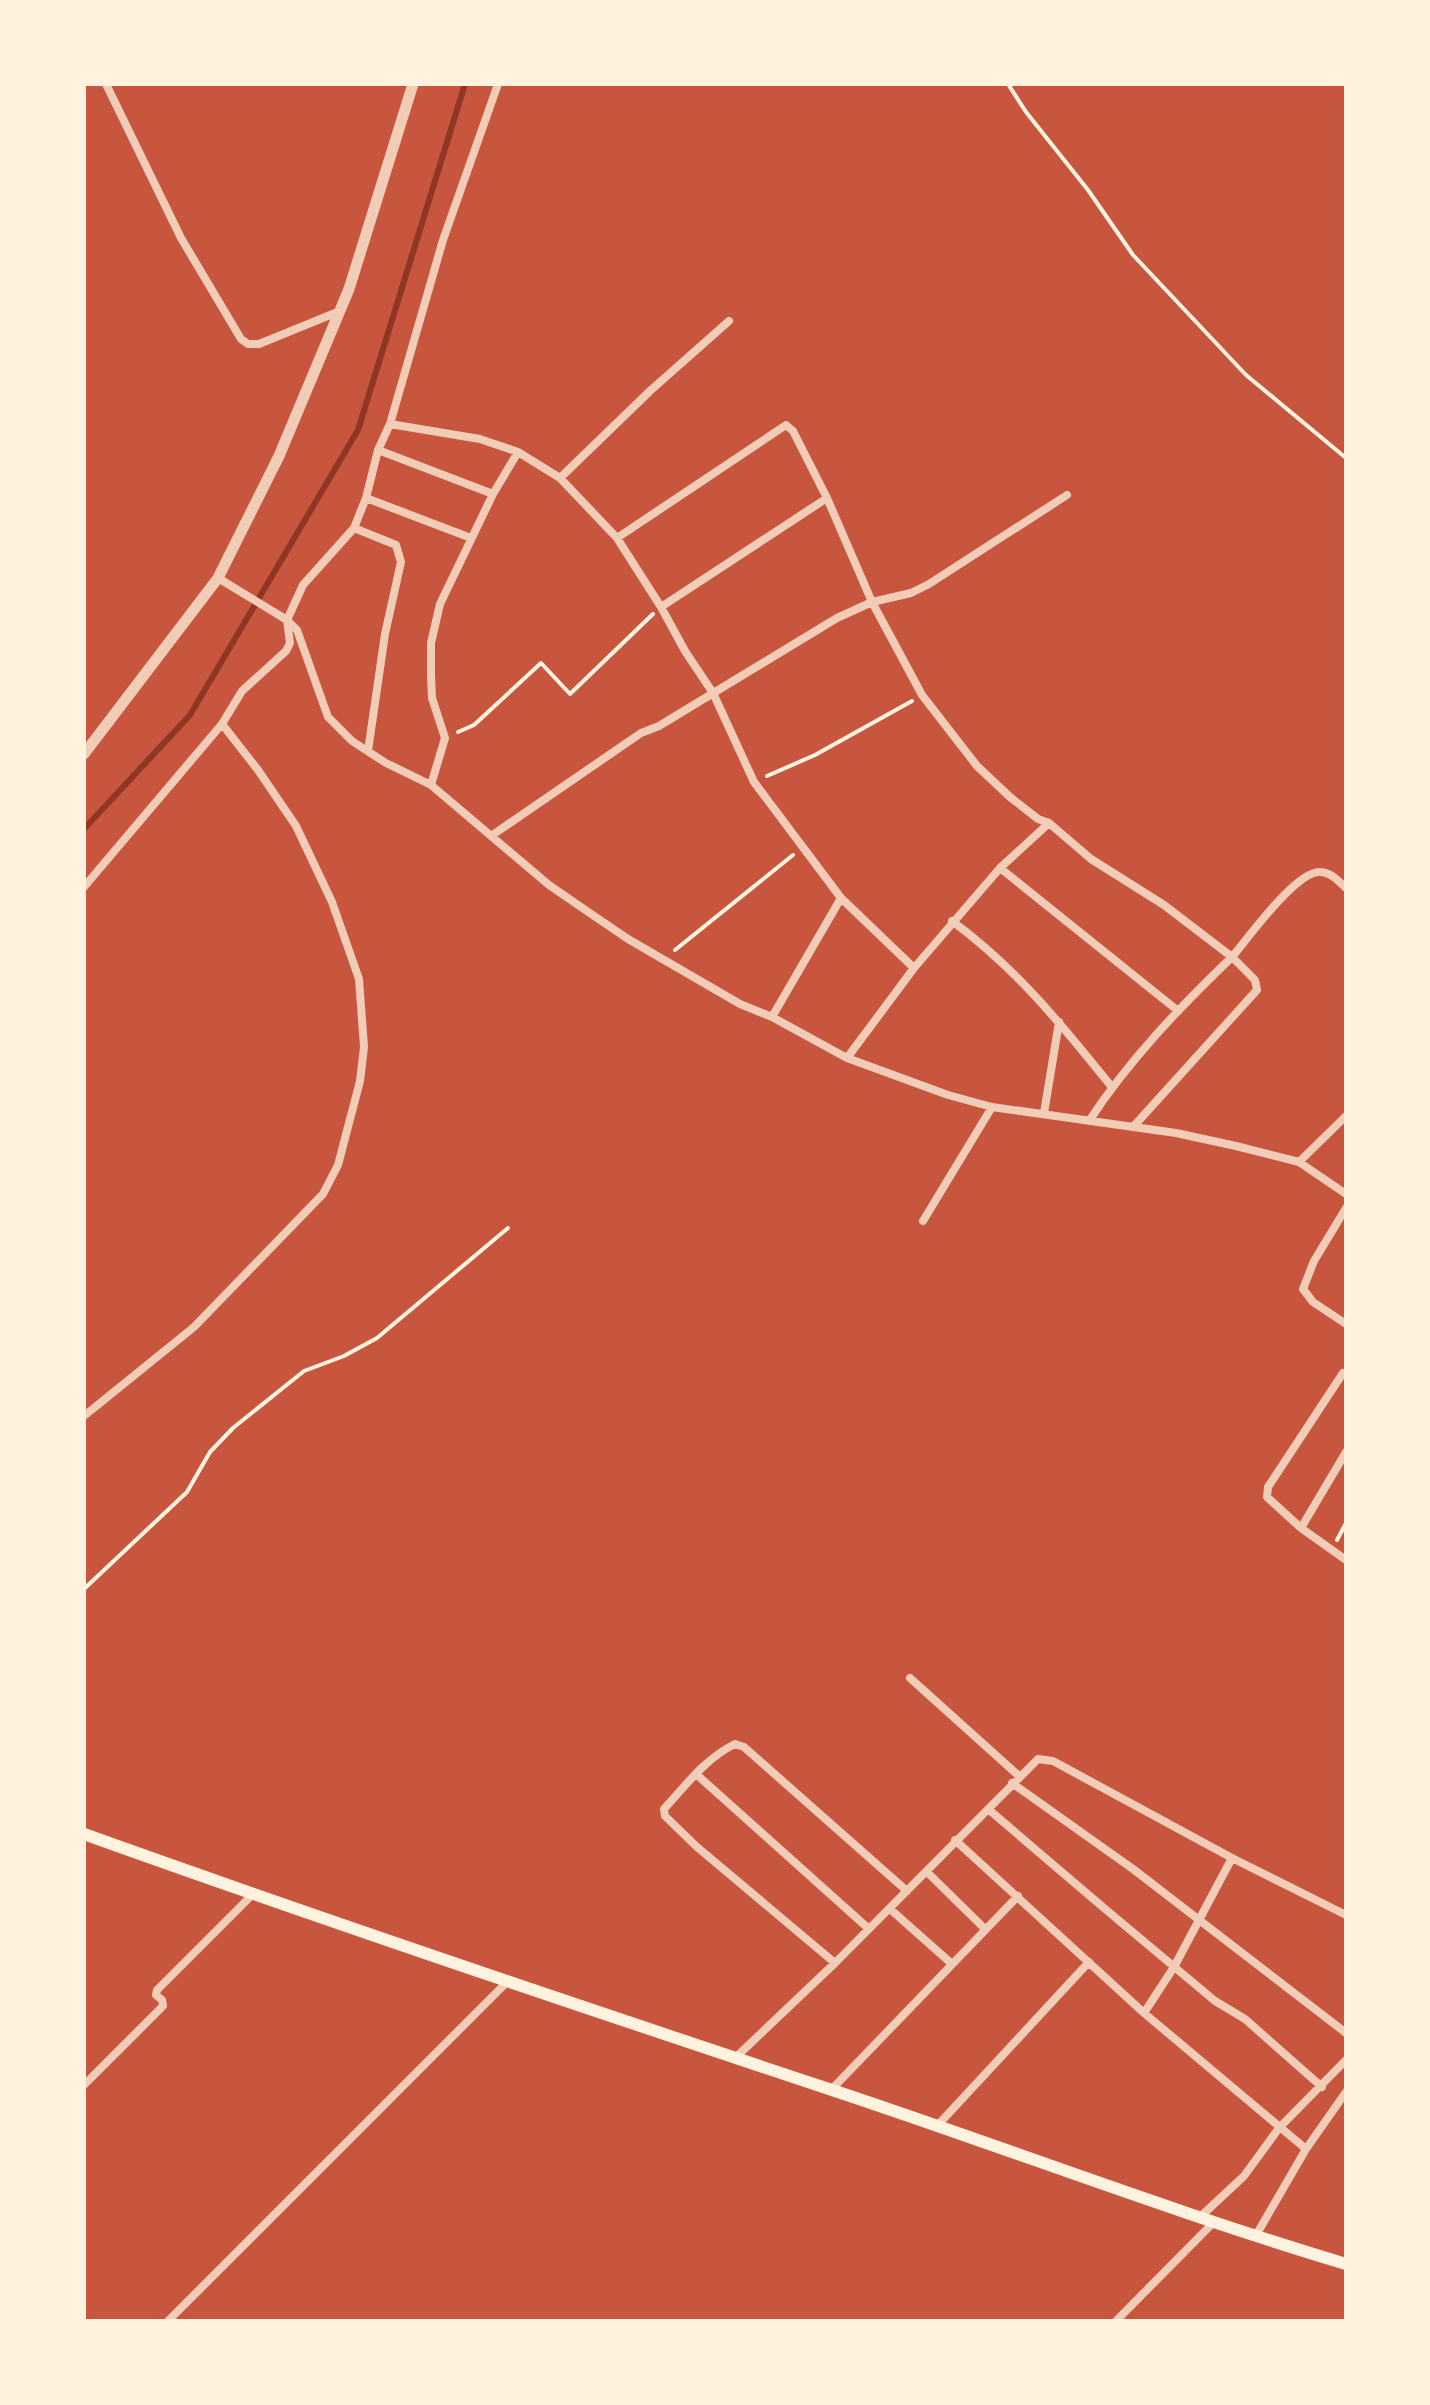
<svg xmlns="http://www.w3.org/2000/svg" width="1430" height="2405" viewBox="0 0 1430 2405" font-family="'DM Sans',sans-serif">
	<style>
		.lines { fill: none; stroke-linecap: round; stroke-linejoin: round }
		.stream { stroke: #8f3625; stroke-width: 6 }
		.path { stroke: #fff3e0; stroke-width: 4 }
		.minor { stroke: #f1ccb7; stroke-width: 8 }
		.tertiary { stroke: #f1ccb7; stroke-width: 11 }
		.secondary { stroke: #fff3e0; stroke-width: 12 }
	</style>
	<rect width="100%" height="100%" fill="#c8553d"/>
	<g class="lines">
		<path class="stream" d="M84,829L190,715L358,430L465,84"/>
		<path class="path" d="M1008,84L1026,112L1088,190L1133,255L1246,375L1346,458
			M458,732L474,725L541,663L570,694L653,614
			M767,776L815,755L912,701
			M675,950L793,855
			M1337,1540L1346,1523
			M84,1589L187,1492L210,1452L233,1428L304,1371L344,1356L377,1338L508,1228"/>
		<path class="minor" d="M106,84L181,238L241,339L248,344H259L340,311
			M390,424L480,439L518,452L560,478L617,538L661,607L685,651L713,693L754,782L841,898L914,968L847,1058
			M378,450L493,494
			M560,478L651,390L729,321
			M366,498L471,538
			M354,528L396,545L401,562L385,634L368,751
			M617,538L786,425L793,431L827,498L872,602L922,695L977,766L1010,797L1038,819L1049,823L1091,859L1164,905L1232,957C1249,937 1296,871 1320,872C1331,872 1339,882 1346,888
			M218,578L287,620L297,630L328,717L352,741L386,763L431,785L549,885L581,907L628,939L740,1004L772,1017L847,1058L948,1095L992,1107L1176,1133L1236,1146L1299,1162L1346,1194
			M661,607L827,498
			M431,785L445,738L432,698L431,676V643L440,604L493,494L518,452
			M491,836L641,733L659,726L837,618L872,602L911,593L929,584L1067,495
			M1000,868L1177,1010
			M84,887L222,724L242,691L286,651L290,643L287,620L303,585L354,528L366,498L378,450L390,424L443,240L498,84
			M952,921C1017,969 1061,1024 1111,1086
			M914,968L1000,868L1049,823
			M772,1017L841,898
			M1044,1113L1059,1022
			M1089,1121C1129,1060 1180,1007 1232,957L1255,980L1257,990L1133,1127
			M1299,1162L1346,1116
			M1346,1208L1314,1261L1303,1289L1313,1302L1346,1324
			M923,1221L992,1107
			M1346,1375L1343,1373L1268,1487L1267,1497L1301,1528L1346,1560
			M84,1416L194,1327L323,1194L338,1165L360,1081L364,1047L359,979L332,902L296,826L258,770L222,724
			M1301,1528L1346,1452
			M910,1678L1019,1776
			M696,1774L869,1929
			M1012,1783L1133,1869L1346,2033
			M988,1809L1104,1908L1215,2001L1245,2019L1322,2087
			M955,1840L1144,2013L1306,2149
			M927,1872L985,1929
			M890,1909L952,1964
			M835,1963L697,1847L665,1816L664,1809C685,1786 706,1758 735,1744L744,1747L907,1891
			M1144,2013L1174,1967L1232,1858
			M734,2059L835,1963L1038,1759L1053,1761L1232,1858L1346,1915
			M84,2085L163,2006L162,2000L156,1995L157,1990L253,1894
			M831,2090L1018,1896
			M937,2126L1089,1962
			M1199,2218L1244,2176L1279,2128L1346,2060
			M1255,2237L1306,2149L1346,2092
			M168,2321L507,1982
			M1116,2321L1213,2223"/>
		<path class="tertiary" d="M84,754L218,578L279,456L349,289L413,84"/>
		<path class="secondary" d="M84,1834C332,1923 582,2007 832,2090C1004,2147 1172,2212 1346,2264"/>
	</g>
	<rect width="1430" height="2405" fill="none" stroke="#fff3e0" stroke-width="172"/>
</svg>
